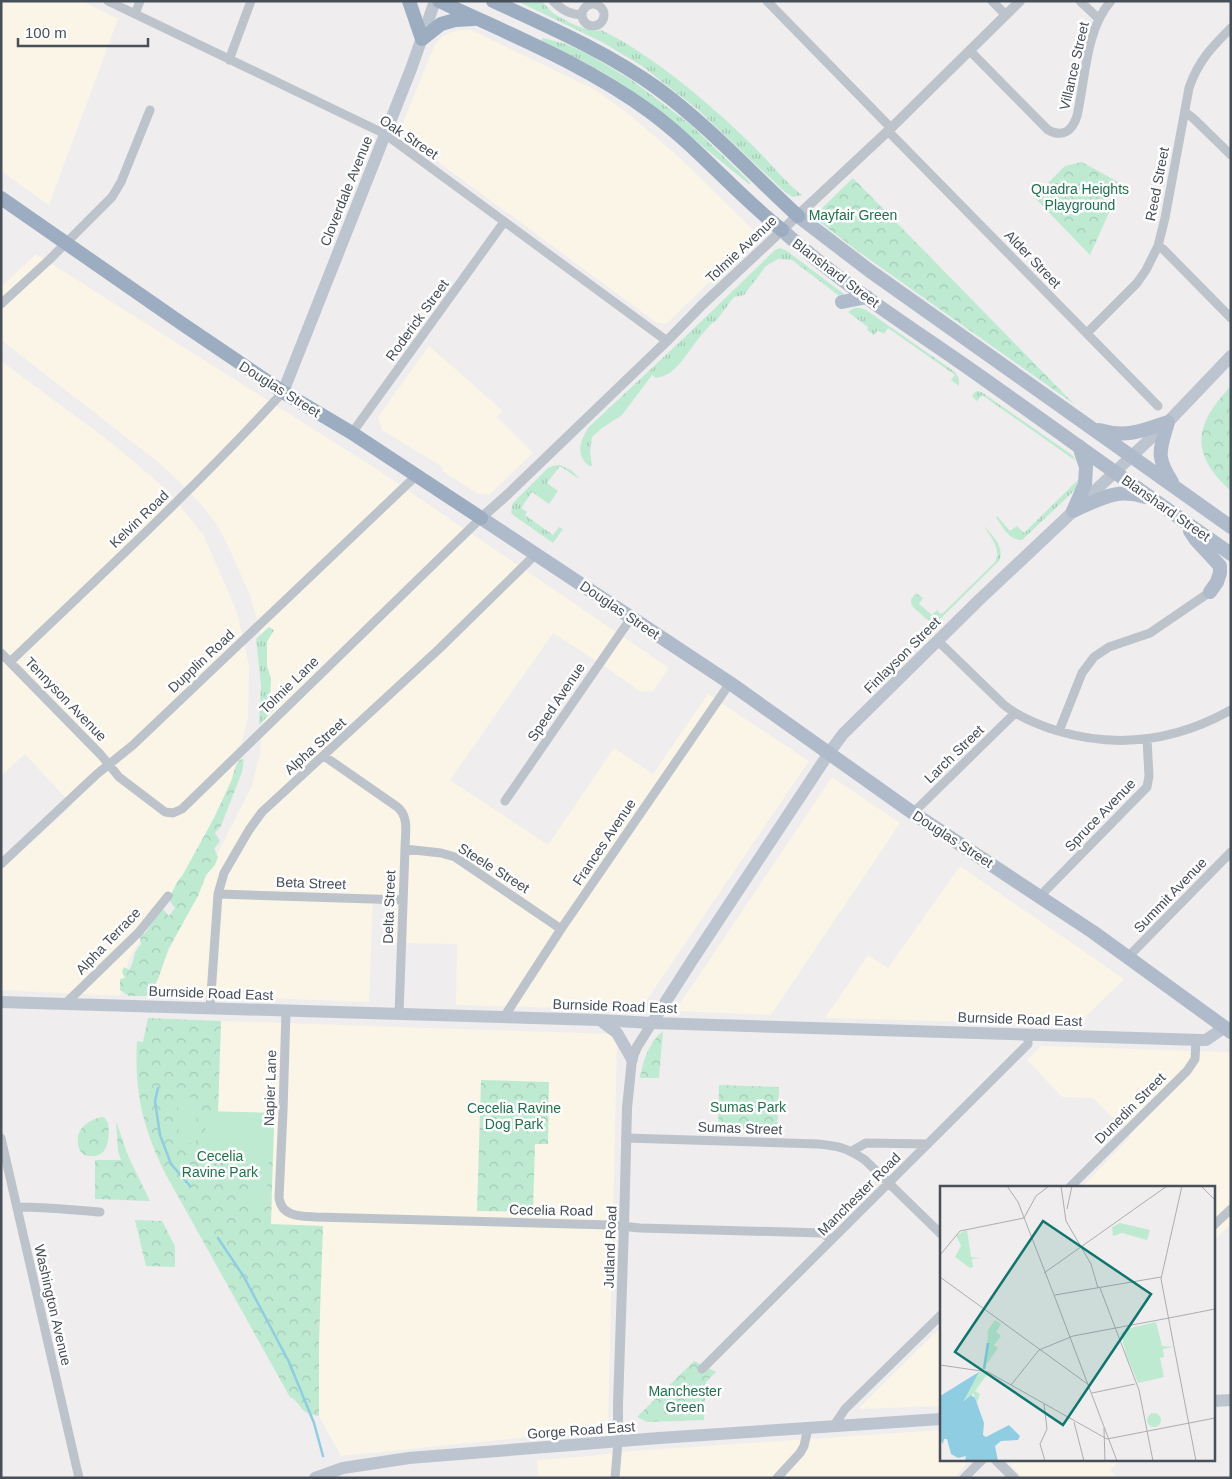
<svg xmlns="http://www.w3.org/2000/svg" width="1232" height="1479" viewBox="0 0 1232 1479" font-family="Arial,sans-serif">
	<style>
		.commercial { fill: #faf5e7 }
		.grass { fill: url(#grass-tufts) }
		.forest { fill: url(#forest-crowns) }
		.garden { fill: #beead2 }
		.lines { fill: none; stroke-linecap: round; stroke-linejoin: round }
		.stream { stroke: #8fcde3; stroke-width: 2.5 }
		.minor { stroke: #bcc3cb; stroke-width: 9 }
		.tertiary { stroke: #bcc3cb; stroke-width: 10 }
		.secondary { stroke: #bcc4cf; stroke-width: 12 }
		.primary { stroke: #afbbca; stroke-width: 14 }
		.trunk { stroke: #9cacc1; stroke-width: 14 }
		.labels { text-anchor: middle; stroke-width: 5; stroke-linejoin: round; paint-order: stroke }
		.street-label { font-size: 14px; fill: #474f58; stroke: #fff }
		.park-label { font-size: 14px; fill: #1e734e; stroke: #fff }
		.inset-river { fill: none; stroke: #8fcde3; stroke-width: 2.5 }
		.inset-road { fill: none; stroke: #acaeb1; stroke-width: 1 }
		.view { fill: #0f766e; fill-opacity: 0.15; stroke: #0f766e; stroke-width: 2.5 }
		.inset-edge { fill: none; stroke: #474f58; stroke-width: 2.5 }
	</style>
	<defs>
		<pattern id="grass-tufts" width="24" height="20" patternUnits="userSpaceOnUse" patternTransform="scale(1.25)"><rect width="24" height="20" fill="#beead2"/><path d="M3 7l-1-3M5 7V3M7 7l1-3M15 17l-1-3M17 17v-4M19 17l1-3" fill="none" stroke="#a5cab6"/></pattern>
		<pattern id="forest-crowns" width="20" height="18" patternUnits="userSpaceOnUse" patternTransform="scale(1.25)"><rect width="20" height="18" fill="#beead2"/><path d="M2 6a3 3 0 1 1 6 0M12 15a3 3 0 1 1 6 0" fill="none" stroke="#a5cab6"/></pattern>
	</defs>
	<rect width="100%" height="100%" fill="#efeded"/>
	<path class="commercial" d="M1,1H82L118,19L49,205L1,171Z
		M463,30H471L594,89L625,111L679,157L753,230L754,239L666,324L657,323L403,136L402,132L403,123L435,44L443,36L451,32Z
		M36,254L375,468L669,668L653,691L641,692L610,670L553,633L450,780L548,845L614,748L653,774L708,694L809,761L640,1010L456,1005L457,944L395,943L396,898L373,897L369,1002L147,994L252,785L260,753L266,692L264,647L251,598L228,546L217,525L204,508L181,483L158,462L1,340V287Z
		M429,346L503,411L497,417L533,453L490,494H478L442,471L444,468L382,430L378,417Z
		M1,361L113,444L168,491L204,536L237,612L249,665L248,718L231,783L185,875L130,956L120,996L1,990V870L72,805L25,754L1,776Z
		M832,777L900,823L771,1015L675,1011Z
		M960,866L1124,979L1077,1025L825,1018L868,955L888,968Z
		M221,1021L611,1034L617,1045L608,1429L341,1456L319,1416V1342L271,1224L274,1113L218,1112Z
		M1041,1046L1229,1052L1231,1054V1224L1213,1241V1188H1081L1131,1136L1093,1098L1062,1097L1027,1060Z
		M941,1327V1406L860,1409V1407Z
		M941,1430V1460H970L954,1478H539L537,1460L590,1456L632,1451Z
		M1006,1460H1120L1110,1470L1117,1478H1023Z"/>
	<path class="grass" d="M517,1H542C546,5 549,10 553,13C564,20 589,34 601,30C627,42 649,58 672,75C700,97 728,121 753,146C770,162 784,181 802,195L793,197L785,192L697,109L642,66L602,42Z
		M543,38L566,44L586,53L633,81L691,125L751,183L749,184C710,153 672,120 632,91C604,71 572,56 541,41Z
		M780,248L787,251L848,297L842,298L792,260L778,259L766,266L744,295L734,297L716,321C711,323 708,327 705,331C693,343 682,366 668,374C664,376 660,377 656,378L652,375L622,415L602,428L592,437L590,451L592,466H589C575,454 580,440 589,427L684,338L775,250Z
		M854,308H861L866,310L955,372L959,379V386L951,380L955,375L888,328L884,334L878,330L874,335L867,330L868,327L848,312Z
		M978,391L983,393L1072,455L1076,461L982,395L977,401L972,396L975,392Z
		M560,465L571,470L581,480L560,466L547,483L558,491L549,504L532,492L521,508L527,512L525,515L553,535L559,527L563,529L553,543L513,515L511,512L513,503L548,468L553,466Z
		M1080,478L1077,488L1022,540C1009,541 1002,526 996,517L997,516L1010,531L1017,526L1024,533Z
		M984,526C993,537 1005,546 999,561L936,623H931L913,607L911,603V599L916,593L923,598L919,604L932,615L937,610L940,614L943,613L995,562C1002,549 991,538 984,526Z
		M269,627L274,630L267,642V666L271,678L270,700L276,708L259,725L261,685L256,639Z"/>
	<path class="forest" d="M1082,162L1118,182L1115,199L1090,255L1034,197L1065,166Z
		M853,178L1074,404L859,252L821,223L818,218V212Z
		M1231,386V491C1189,453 1194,425 1231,386Z
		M244,759L242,772L221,826L215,833L220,841L214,849L218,857L215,865L206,875L198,896L169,948L158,979L149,996H129L120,990V979L125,978L122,972L124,967L129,970C136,960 131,955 141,944L140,937L146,932L160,910H164L169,916L175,908L171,903L169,898C174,890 175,883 182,876L214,818L232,779L235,768L239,760Z
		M148,1018L221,1021L218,1112L274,1113L271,1224L323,1226L319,1342V1416C299,1413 304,1407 291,1397V1399L165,1173C143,1129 134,1090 137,1041L143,1042Z
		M663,1031L659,1078H640C643,1061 649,1042 663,1031Z
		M481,1080L549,1082L548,1144H535L533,1212L477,1211Z
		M719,1085L779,1087L777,1130L718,1128Z
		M101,1117L105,1118L108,1123C110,1136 109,1157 91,1156C89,1156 85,1156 83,1154C80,1152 79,1148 78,1144C76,1129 87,1121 101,1117Z
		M116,1121L128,1156L150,1201L95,1199V1160H121L118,1151Z
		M135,1220L162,1221L175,1246V1267L146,1266Z
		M694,1361L716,1372L706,1382L704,1420L647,1422L637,1417Z"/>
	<path class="garden" d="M196,1096C194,1112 199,1127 196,1143H179L178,1100Z
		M205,1111L274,1113L273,1159H269L266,1204L251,1203V1185L235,1183V1164L201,1160L206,1131L203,1119Z"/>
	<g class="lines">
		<path class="stream" d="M158,1088L155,1101L160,1135L171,1164L190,1186
			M218,1238L244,1277L289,1362L314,1423L323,1456"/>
		<path class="minor" d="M108,1L385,134L667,341
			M553,1C562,10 569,14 582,15
			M767,1L891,128
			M992,1L1006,15
			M1080,1L1099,19
			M582 15a11 11 0 1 1 22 0a11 11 0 1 1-22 0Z
			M135,14L140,1
			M970,51L1048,130C1063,138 1072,131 1077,116C1085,81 1086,28 1111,1
			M229,60L251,1
			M1185,112L1193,118L1231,155
			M888,131L1158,406
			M1158,246L1163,249L1231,318
			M1,304L49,260L112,197L121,182L150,110
			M1087,333L1137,283L1146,270L1158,246L1165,218L1189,88C1198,61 1212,47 1231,28
			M352,433L504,222
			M938,641L1004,705C1020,718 1038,725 1058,731C1119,749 1176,741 1231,710
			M1,653L101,755L119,777L165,812L173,813L182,809L481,518
			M10,662C103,573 197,486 283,392
			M1059,731L1082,673L1094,657L1109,647L1150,633L1210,592
			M324,756L396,806C410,816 405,833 405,849L399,1014
			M505,801L631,618
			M913,813L1014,714
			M405,849L441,853L455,857L561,929
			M1,864L97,774L133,745L417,475
			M218,894L403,900
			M1040,896L1147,787L1149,776L1147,739
			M1128,957L1231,852
			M66,1003L139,932L168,896
			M210,1009L218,894L224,873L249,830L262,812L439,649L536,554
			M286,1011L283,1111L279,1198C282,1217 300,1216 316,1217L610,1225L640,1228L823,1233L831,1240
			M504,1017L561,929L730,683
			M1,1138L79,1478
			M626,1138L818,1144C839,1146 847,1148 865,1160L941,1234
			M852,1151L866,1143L928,1144
			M1069,1188L1187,1071L1195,1059L1196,1040
			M17,1207C45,1207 72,1210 100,1212
			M1213,1226L1231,1209
			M702,1369L1028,1044V1035
			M833,1427L845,1409L941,1315
			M615,1478L618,1442
			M777,1478L800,1453L804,1446L808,1428
			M964,1478L982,1460"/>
		<path class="tertiary" d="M481,518L508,494L667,341L702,305L888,131L1020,1
			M618,1442V1404L624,1227L627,1108L632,1059L637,1047L652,1023
			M996,1460L1014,1478"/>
		<path class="secondary" d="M283,392L411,69L435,1
			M1,1002L600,1020L652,1023L1201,1040H1206L1225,1027
			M600,1020L617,1033L632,1059
			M652,1023L693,959L829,753L843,734L979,600L1168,422L1231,356
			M1213,1401L1231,1400
			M315,1478L343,1468L409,1458L659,1438L941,1419"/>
		<path class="primary" d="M798,216L870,271L1231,527
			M782,230C842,285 912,328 977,374C1062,434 1146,495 1231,554
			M842,302L867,297
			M1168,422C1160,450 1155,456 1172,482
			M1099,430C1126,438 1142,431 1168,422
			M1073,511C1098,500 1117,487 1145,497
			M1073,511L1085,484L1086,467L1079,446
			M481,518L730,683L913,813L1093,932L1231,1032
			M1190,531L1196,540L1220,566V573L1217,582L1210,592"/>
		<path class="trunk" d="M409,1L422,39L441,24L455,20L474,19
			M439,1C511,35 585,64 649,111C697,146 735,193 782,230
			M493,1C549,27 607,52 657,88C709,126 751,173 798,216
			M1,198L181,323L283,392L352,433L481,518"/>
	</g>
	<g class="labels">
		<g class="street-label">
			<text transform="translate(1074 66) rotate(-77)" y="5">Villance Street</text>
			<text transform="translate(409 137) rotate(34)" y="5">Oak Street</text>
			<text transform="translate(1157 184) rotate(-79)" y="5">Reed Street</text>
			<text transform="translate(346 191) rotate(-68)" y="5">Cloverdale Avenue</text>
			<text transform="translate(741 249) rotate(-43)" y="5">Tolmie Avenue</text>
			<text transform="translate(1033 259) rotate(46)" y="5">Alder Street</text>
			<text transform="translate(836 273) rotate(37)" y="5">Blanshard Street</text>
			<text transform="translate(417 320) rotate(-54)" y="5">Roderick Street</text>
			<text transform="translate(280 389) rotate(32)" y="5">Douglas Street</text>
			<text transform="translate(1166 508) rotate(35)" y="5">Blanshard Street</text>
			<text transform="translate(139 519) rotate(-44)" y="5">Kelvin Road</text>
			<text transform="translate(620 610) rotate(34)" y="5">Douglas Street</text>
			<text transform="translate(902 655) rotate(-45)" y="5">Finlayson Street</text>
			<text transform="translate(201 661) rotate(-43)" y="5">Dupplin Road</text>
			<text transform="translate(289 685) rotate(-44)" y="5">Tolmie Lane</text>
			<text transform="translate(66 699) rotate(46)" y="5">Tennyson Avenue</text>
			<text transform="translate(556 702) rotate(-56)" y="5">Speed Avenue</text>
			<text transform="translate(315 746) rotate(-42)" y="5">Alpha Street</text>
			<text transform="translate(954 754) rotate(-44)" y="5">Larch Street</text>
			<text transform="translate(1100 815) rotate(-46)" y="5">Spruce Avenue</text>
			<text transform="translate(953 839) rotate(33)" y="5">Douglas Street</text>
			<text transform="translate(604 842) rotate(-56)" y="5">Frances Avenue</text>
			<text transform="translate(494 868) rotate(32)" y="5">Steele Street</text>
			<text transform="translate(311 883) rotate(2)" y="5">Beta Street</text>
			<text transform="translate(1170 895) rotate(-46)" y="5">Summit Avenue</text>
			<text transform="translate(389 907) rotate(-88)" y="5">Delta Street</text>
			<text transform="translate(108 941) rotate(-46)" y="5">Alpha Terrace</text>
			<text transform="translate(211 993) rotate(2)" y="5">Burnside Road East</text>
			<text transform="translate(615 1006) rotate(2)" y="5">Burnside Road East</text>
			<text transform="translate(1020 1019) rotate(2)" y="5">Burnside Road East</text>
			<text transform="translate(270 1088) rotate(-88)" y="5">Napier Lane</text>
			<text transform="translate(1130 1108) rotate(-45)" y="5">Dunedin Street</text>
			<text transform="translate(740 1128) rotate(2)" y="5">Sumas Street</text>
			<text transform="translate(859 1194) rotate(-45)" y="5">Manchester Road</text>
			<text transform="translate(551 1210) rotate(1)" y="5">Cecelia Road</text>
			<text transform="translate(610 1247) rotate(-88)" y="5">Jutland Road</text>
			<text transform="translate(53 1305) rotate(77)" y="5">Washington Avenue</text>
			<text transform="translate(581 1430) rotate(-4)" y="5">Gorge Road East</text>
		</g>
		<g class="park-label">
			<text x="1080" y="194">Quadra Heights<tspan x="1080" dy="16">Playground</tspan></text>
			<text x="853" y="220">Mayfair Green</text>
			<text x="748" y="1112">Sumas Park</text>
			<text x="514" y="1113">Cecelia Ravine<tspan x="514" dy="16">Dog Park</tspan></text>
			<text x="220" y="1161">Cecelia<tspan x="220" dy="16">Ravine Park</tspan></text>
			<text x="685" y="1396">Manchester<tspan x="685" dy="16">Green</tspan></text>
		</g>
	</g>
	<g transform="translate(940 1186)">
		<rect width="275" height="275" fill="#efeded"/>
		<path d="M207 234a7 7 0 1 1 14 0a7 7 0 1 1-14 0Z" fill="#beead2"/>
		<path d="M180,37L210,44L207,54L182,47L173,50L172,41ZM27,44L31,71L40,72L32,73L33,81L30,82L15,71L21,60L16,49ZM55,134L61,138L56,146L61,150L54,159L58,162L46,179L48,144ZM216,136L222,160L233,161L223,163L224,171L220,172L224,191L198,197L186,168L181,147L187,143ZM39,186L48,187L35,205L40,208L37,217L33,207L20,227L17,224Z" fill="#beead2"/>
		<path d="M198,141L201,155L185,158L184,149L189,148L190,143ZM204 166a7 7 0 1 1 14 0a7 7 0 1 1-14 0ZM201,159L202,174L189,176L187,162Z" fill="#beead2"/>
		<path d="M39,186L23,216L31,209L35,212L44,237L43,249L46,251L69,239L80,250L78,254L61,255L55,260L58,275H25L26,270L18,272L11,268L7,253H4L3,258L0,254V210Z" fill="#8fcde3"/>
		<path class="inset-river" d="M44,183L48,157M0,240L23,248L39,246M40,246L22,255L16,262L26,259L35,262L45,275"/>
		<path class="inset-road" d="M67,0L78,16L114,109M121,0L126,35L151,78L158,102M242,0L221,93L256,275M261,0L275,14M127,23L132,0M0,69L20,45L84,32L96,10L109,0M104,87L227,0M0,91L149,199M160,102L199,204L213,275M114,109L177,275M115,109L221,91M229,132L275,123M99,164L133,150L229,132M0,179L48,186L167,253L275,232M71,199L99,164M152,207L195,198M104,218L107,243L100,258L105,275M134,236L144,275M164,242L165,275"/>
		<path class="view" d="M103,35L211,108L123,239L15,166Z"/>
		<rect width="275" height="275" class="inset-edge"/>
	</g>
	<rect width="1232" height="1479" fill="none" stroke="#474f58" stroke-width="5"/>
	<path d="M18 38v8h130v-8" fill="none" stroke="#474f58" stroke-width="2.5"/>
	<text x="25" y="38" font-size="15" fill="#474f58" stroke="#ffffff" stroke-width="4" paint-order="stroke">100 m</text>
</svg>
